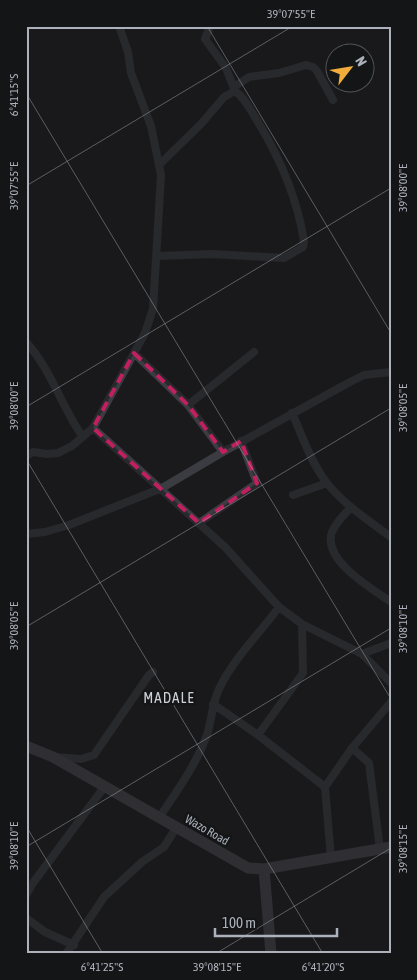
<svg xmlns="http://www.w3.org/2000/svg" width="417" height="980" viewBox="0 0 417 980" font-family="'Asap Condensed',sans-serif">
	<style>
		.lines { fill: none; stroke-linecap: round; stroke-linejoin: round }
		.street { stroke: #3b3c41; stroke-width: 8 }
		.secondary { stroke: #494b51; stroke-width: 11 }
		.marked { fill: none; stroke: #c12060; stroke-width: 4; stroke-dasharray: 10 6; stroke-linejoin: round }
		.ticks { fill: none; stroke: #acb1bb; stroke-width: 1; stroke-opacity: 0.45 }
		.labels { text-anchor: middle; stroke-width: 5; stroke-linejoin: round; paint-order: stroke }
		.street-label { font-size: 12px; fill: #acb1bb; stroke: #141517 }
		.quarter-label { font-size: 15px; letter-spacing: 1px; fill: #cdd0d7; stroke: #141517 }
		.neatline { fill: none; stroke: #acb1bb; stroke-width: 2 }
		.ticks-label { font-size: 12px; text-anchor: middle; fill: #acb1bb }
	</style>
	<rect width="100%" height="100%" fill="#1a1a1c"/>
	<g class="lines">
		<path class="street" d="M210,26L205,39L226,68L235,91
			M234,87L249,77L279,73L306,65L313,67L317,71L333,100
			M158,256L212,254L284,258L303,247L304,241C297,197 281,160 258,122C251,111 245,98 235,91L224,97L202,123L159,165
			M26,342C51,369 62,408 83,437
			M134,353L188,405L223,452
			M188,405L254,352
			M292,413C302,435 310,460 324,479C341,503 368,520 391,537
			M93,428L225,547L279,607L302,624L362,654L391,683
			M26,456L33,452L47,454L58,453L72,446L93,428L145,333L153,309L161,175L151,126L131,73L128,52L119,26
			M293,495L327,483
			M351,507C344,515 336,522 332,532C322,560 371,588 391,602
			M199,523L257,483L241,441
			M26,534L45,532L69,525L162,488L223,452L350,382L364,375L391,372
			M362,654L391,643
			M213,704L258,735L325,787
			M258,735L303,673L302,624
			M352,748L369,763L380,849
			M54,757L81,759L94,755L149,675L153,672
			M159,818C177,791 196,765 207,735C212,719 212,702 220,687C234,658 260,633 279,607
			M331,858L325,787L352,748L391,702
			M26,895L33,883L105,786
			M26,918L45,932L74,945
			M66,954L104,897L142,862L164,847L176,828"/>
		<path class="secondary" d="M26,746L53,757L248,868L264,869L391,847
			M264,869L271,954"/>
	</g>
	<path d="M0 0H417V980H0ZM134,353L188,405L223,452L241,441L257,483L199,523L93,428Z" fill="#1a1a1c" fill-opacity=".55" fill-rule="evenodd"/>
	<path class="marked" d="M134,353L188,405L223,452L241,441L257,483L199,523L93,428Z"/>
	<path class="ticks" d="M207,26L391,333M26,93L391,699M26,186L293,26M26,407L391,188M26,459L323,954M26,627L391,408M26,826L103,954M26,847L391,628M215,954L391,848"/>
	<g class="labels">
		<g class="street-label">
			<text transform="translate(207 830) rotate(30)" y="4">Wazo Road</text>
		</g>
		<g class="quarter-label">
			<text x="169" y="703">MADALE</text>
		</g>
	</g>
	<rect width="417" height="980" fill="none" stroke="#141517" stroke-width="55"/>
	<g transform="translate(350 68) rotate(59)"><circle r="24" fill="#141517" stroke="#515359"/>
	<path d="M0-4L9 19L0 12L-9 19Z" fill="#f2ac3c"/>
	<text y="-8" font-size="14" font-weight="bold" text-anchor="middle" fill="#acb1bb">N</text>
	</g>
	<path d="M215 928v8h122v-8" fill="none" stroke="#acb1bb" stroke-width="2.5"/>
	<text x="222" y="928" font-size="15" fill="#acb1bb" stroke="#141517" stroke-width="4" paint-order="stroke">100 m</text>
	<rect x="28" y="28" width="362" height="924" class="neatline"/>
	<g class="ticks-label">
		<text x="291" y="18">39°07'55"E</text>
		<text transform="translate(14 95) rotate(-90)" y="4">6°41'15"S</text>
		<text transform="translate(14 186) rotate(-90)" y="4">39°07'55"E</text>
		<text transform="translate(403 188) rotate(-90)" y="4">39°08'00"E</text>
		<text transform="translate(14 406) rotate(-90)" y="4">39°08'00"E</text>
		<text transform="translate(403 408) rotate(-90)" y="4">39°08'05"E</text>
		<text transform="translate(14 626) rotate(-90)" y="4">39°08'05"E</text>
		<text transform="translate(403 629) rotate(-90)" y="4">39°08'10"E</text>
		<text transform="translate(14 846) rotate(-90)" y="4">39°08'10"E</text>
		<text transform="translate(403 849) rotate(-90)" y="4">39°08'15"E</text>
		<text x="102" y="971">6°41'25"S</text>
		<text x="217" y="971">39°08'15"E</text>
		<text x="323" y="971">6°41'20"S</text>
	</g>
</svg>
